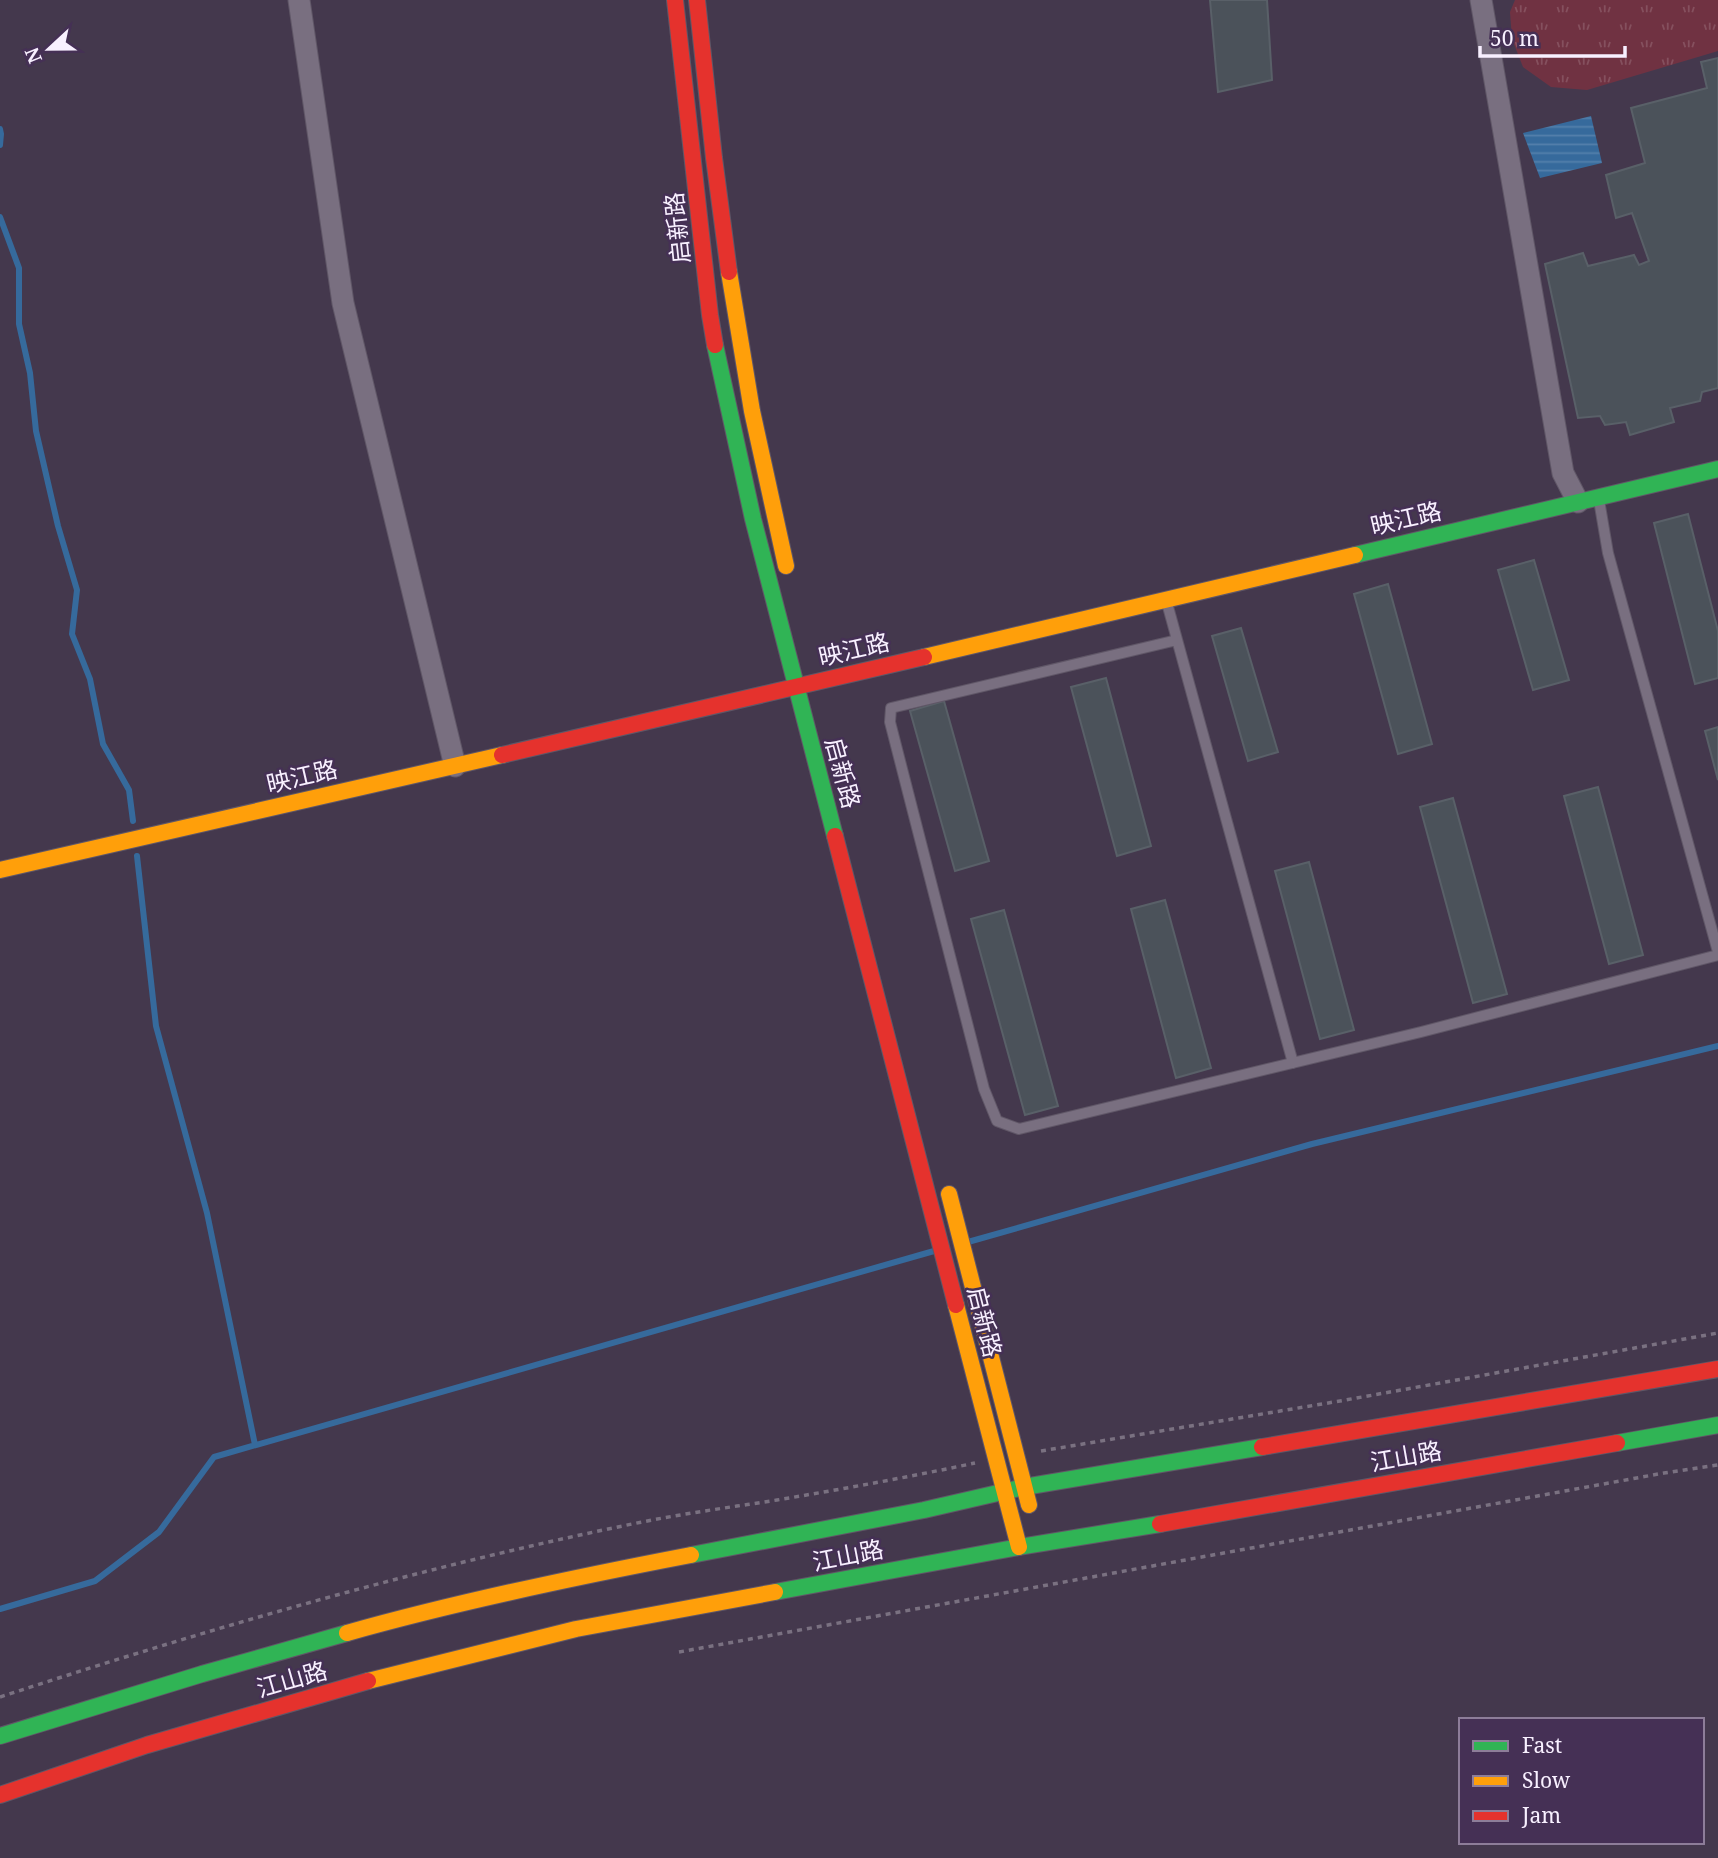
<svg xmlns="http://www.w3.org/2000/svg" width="1718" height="1858" viewBox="0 0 1718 1858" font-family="'Noto Serif','Noto Sans SC',serif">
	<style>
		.park { fill: url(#park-tufts) }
		.water { fill: url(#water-rules) }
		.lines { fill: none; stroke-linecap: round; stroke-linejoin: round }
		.stream { stroke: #366a9c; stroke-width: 6 }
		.building { fill: #4b525a; stroke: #596068; stroke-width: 2 }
		.lane-casing { stroke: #605767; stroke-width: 12 }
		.street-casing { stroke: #605767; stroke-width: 23 }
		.fast-casing { stroke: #605767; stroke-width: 18 }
		.slow-casing { stroke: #605767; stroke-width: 18 }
		.jam-casing { stroke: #605767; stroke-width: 18 }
		.path { stroke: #7a7181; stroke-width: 3.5; stroke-dasharray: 5 5; stroke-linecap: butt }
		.lane { stroke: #796f80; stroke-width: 10 }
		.street { stroke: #796f80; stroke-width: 21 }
		.fast { stroke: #30b455; stroke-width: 16 }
		.slow { stroke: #ff9f0a; stroke-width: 16 }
		.jam { stroke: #e5322d; stroke-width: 16 }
		.labels { text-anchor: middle; stroke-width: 5; stroke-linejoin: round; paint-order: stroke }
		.street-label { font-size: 24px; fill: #f8f0ff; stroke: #453055 }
	</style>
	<defs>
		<pattern id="park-tufts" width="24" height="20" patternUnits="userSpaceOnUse" patternTransform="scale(1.75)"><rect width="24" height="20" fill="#703242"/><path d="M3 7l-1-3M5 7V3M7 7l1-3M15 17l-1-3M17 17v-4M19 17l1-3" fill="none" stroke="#85505e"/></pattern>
		<pattern id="water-rules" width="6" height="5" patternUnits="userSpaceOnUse" patternTransform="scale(1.75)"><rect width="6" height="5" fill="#366a9c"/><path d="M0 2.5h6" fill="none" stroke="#5480ab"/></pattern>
	</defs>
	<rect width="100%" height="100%" fill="#44384d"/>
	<path class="park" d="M1515,0H1718V51L1587,90L1551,87L1523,67L1512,39L1510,12Z"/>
	<path class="water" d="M1591,116L1602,163L1540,178L1523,133Z"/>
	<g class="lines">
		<path class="stream" d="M0,129L1,134L0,145
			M0,217L19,268V324L30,373L36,431L58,526L77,590L72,634L90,679L103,744L129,790L133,821
			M137,856L156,1026L207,1213L255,1445
			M968,1242L1312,1144L1718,1046
			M0,1609L95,1581L159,1532L214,1457L934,1251"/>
	</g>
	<path class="building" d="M1210,0H1267L1272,80L1218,92Z
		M1718,58V388L1702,392L1700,401L1670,408L1674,422L1630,435L1626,422L1605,425L1600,416L1578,418L1545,264L1583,253L1588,266L1634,255L1639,265L1649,261L1632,213L1616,218L1606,175L1645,163L1631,108L1707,88L1701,62Z
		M1688,514L1718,631V678L1695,684L1654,523Z
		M1534,560L1569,680L1533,690L1498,570Z
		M1388,584L1432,744L1398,754L1354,594Z
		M1241,628L1278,752L1248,761L1212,636Z
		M1106,678L1151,846L1117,856L1071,687Z
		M944,701L989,861L955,871L910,711Z
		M1718,727V780L1705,731Z
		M1598,787L1643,955L1609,964L1564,796Z
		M1453,798L1507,994L1473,1003L1420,807Z
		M1309,862L1354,1030L1320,1039L1275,871Z
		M1165,900L1211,1068L1176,1078L1131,909Z
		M1004,910L1058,1106L1025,1115L971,919Z"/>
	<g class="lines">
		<defs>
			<path id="lane" d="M1599,500L1608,553L1718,952
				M1167,603L1293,1063
				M1177,640L891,708L890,722L984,1089L997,1121L1019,1129L1421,1032L1718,955"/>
			<path id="street" d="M299,0L343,303L455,766
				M1481,0L1563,473L1578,502"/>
			<path id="fast" d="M715,345L753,519L835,836
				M1355,555L1718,469
				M1617,1443L1718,1425
				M691,1555L924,1510L1024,1487L1262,1447
				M775,1592L1019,1547L1160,1524
				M0,1736L202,1674L347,1633"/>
			<path id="slow" d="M729,272L752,411L786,566
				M924,657L1355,555
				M0,870L502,755
				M949,1194L1029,1505
				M956,1305L1019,1547
				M347,1633C460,1601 576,1577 691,1555
				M368,1681L576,1629L775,1592"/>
			<path id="jam" d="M675,0L710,315L715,345
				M697,0L714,158L729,272
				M502,755L924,657
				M835,836L956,1305
				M1262,1447L1718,1369
				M1160,1524L1617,1443
				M0,1795L147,1745L368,1681"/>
		</defs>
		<use href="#lane" class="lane-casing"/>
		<use href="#street" class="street-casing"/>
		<use href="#fast" class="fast-casing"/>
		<use href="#slow" class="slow-casing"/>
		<use href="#jam" class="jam-casing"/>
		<path class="path" d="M1041,1451L1340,1401L1718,1333
			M679,1652L1664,1473L1718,1465
			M0,1697C211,1628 424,1566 642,1522C687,1513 732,1507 777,1500C843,1489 909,1477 975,1463"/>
		<use href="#lane" class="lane"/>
		<use href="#street" class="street"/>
		<use href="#fast" class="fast"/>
		<use href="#slow" class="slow"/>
		<use href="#jam" class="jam"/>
	</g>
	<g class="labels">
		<g class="street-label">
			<text transform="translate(678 228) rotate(-96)" y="8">启新路</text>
			<text transform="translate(1406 519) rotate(-13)" y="8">映江路</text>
			<text transform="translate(854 650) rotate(-13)" y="8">映江路</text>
			<text transform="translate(842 773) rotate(75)" y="8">启新路</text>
			<text transform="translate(302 777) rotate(-13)" y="8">映江路</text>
			<text transform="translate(984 1322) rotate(76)" y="8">启新路</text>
			<text transform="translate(1406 1457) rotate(-10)" y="8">江山路</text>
			<text transform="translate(848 1556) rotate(-11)" y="8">江山路</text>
			<text transform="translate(292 1680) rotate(-16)" y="8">江山路</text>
		</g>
	</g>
	<rect x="1459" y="1718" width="245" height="126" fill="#453055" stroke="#8d7d99" stroke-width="2"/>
	<rect x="1473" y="1741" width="35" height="10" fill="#30b455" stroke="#8d7d99" stroke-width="2"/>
	<text x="1522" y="1753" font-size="21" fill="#f8f0ff">Fast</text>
	<rect x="1473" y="1776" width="35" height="10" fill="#ff9f0a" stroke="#8d7d99" stroke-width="2"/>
	<text x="1522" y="1788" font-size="21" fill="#f8f0ff">Slow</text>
	<rect x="1473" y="1811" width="35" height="10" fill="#e5322d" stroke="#8d7d99" stroke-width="2"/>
	<text x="1522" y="1823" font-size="21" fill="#f8f0ff">Jam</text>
	<g transform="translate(49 49) rotate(248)" stroke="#453055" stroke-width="5" paint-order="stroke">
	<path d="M0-5L12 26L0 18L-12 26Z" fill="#f8f0ff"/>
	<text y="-10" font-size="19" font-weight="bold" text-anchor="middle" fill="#f8f0ff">N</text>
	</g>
	<path d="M1480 46v10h145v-10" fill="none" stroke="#f8f0ff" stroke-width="3.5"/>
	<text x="1490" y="46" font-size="21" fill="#f8f0ff" stroke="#453055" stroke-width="5" paint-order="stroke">50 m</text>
</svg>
